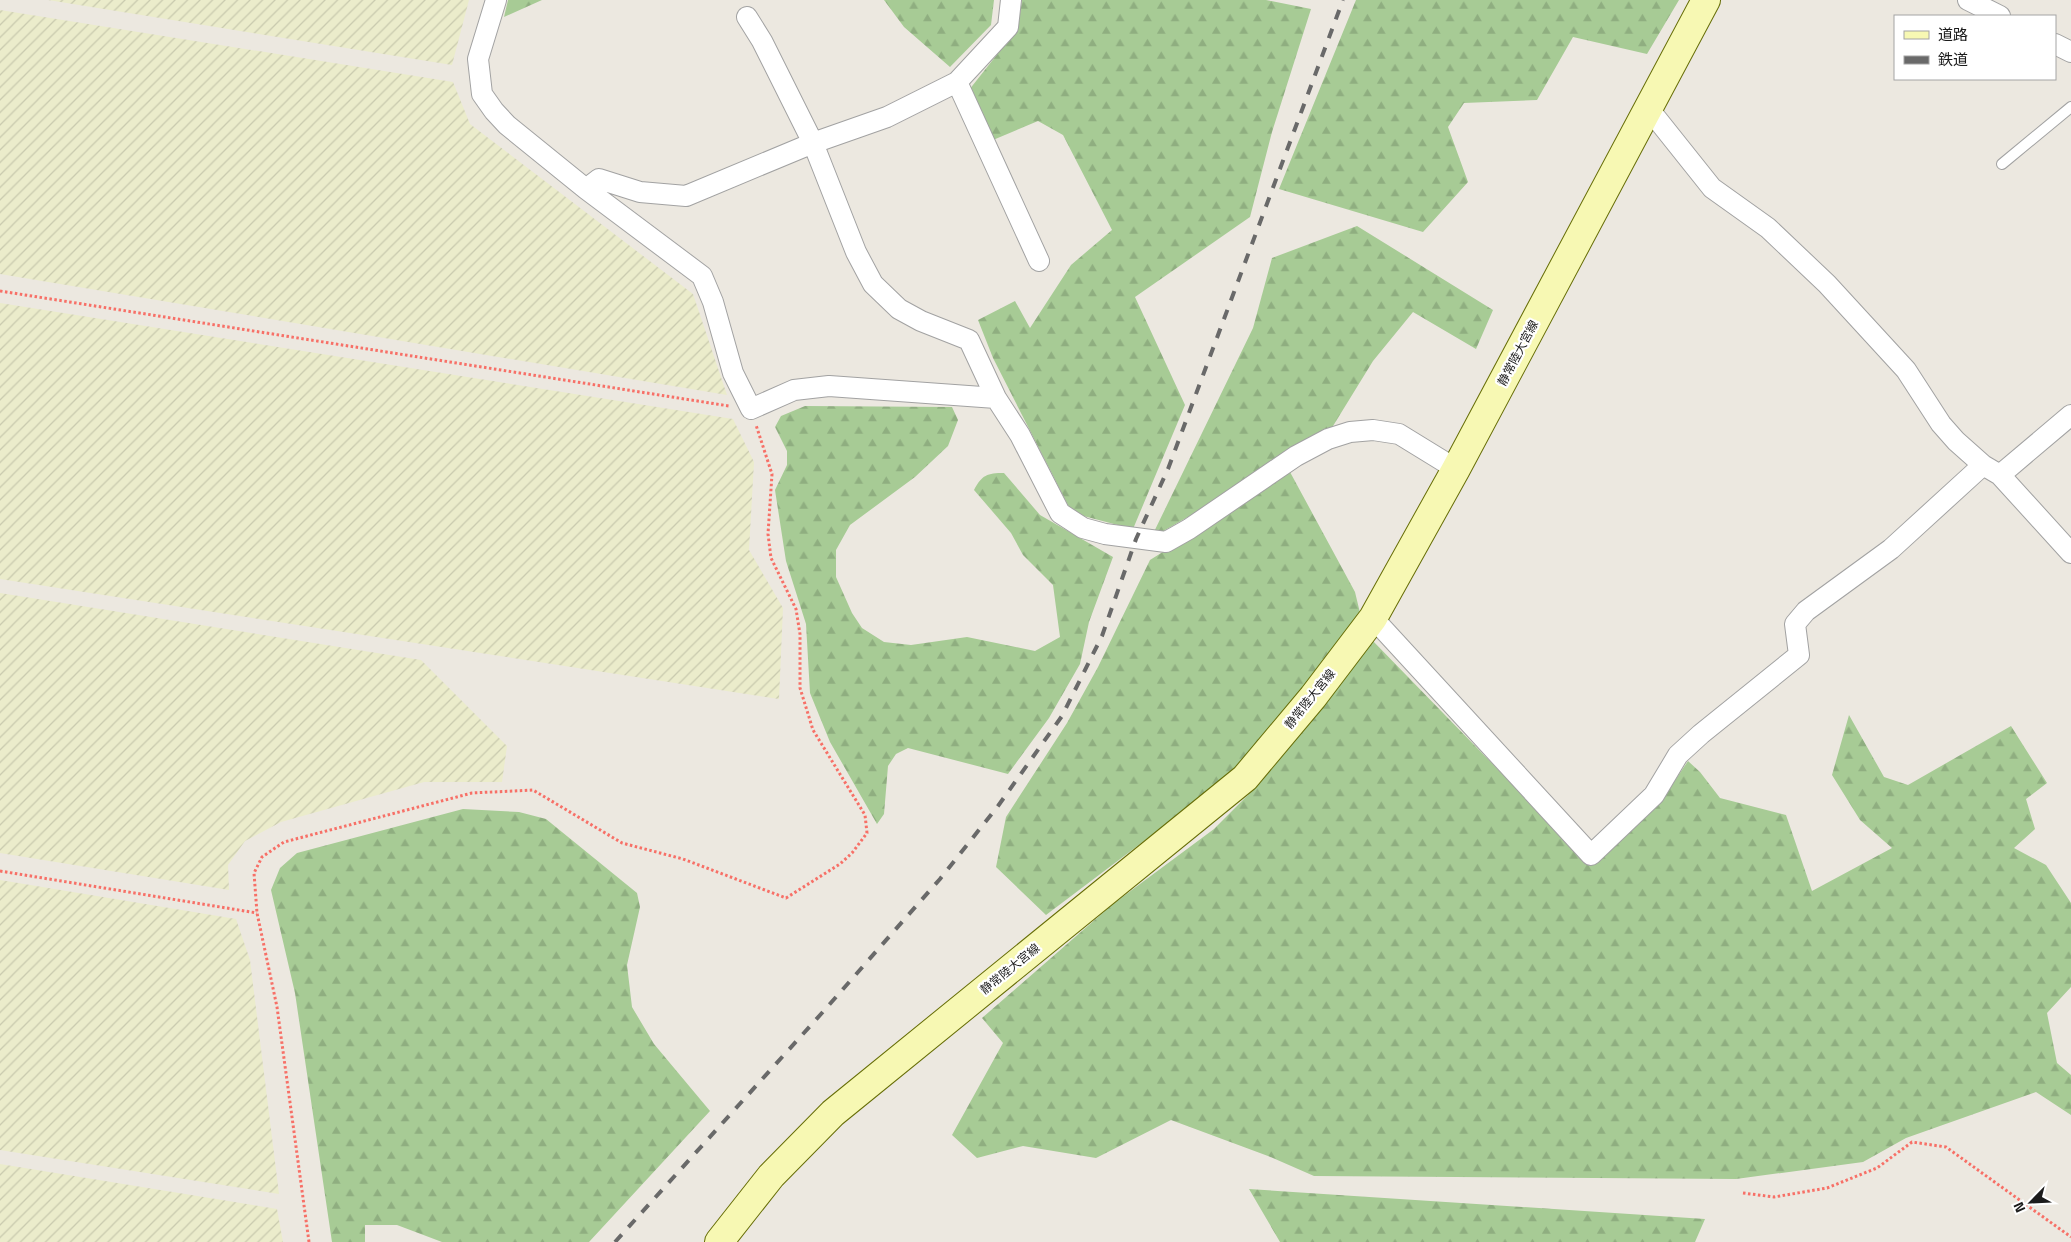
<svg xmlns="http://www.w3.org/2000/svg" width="2071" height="1242" viewBox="0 0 2071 1242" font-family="'Titillium Web','Noto Sans JP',sans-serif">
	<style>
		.farmland { fill: url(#farmland-furrows) }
		.forest { fill: url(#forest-firs) }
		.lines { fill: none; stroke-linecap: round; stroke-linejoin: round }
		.lane-casing { stroke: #a2a2a2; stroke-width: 12 }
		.street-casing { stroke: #a2a2a2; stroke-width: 22 }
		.secondary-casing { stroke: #666d06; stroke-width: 30 }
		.path { stroke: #f77067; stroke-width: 3; stroke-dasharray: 2.5 2.5; stroke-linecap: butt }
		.lane { stroke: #fff; stroke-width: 10 }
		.street { stroke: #fff; stroke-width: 20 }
		.secondary { stroke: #f7f8b3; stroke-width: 28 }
		.rail { stroke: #696969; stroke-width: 4; stroke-dasharray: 10 10; stroke-linecap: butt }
		.labels { text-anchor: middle; stroke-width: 4.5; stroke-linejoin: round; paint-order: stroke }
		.street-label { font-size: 12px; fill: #1b1b1b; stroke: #fff }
	</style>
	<defs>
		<pattern id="farmland-furrows" width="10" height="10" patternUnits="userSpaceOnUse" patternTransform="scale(1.25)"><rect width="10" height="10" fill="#ebeccb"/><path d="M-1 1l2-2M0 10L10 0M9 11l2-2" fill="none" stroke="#c9caae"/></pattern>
		<pattern id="forest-firs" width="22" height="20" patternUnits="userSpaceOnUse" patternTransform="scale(1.25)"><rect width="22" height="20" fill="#a7cb95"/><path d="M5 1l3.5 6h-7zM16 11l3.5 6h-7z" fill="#8fae80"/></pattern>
	</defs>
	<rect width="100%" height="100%" fill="#ece8e0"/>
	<path class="farmland" d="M48,0H469L452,65Z
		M0,10L453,82L470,124L693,294L727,395L0,274Z
		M0,303L733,419L754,462L749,550L783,608L779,699L0,579Z
		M0,593L421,660L507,746L502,782H424L281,822L245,841L228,865L229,890L0,853Z
		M0,880L236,919L250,960L279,1194L0,1150Z
		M0,1164L277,1209L283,1242H0Z"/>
	<path class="forest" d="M508,0H542L504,17Z
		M884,0H994L991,25L950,67L904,27Z
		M1022,0H1266L1311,9L1272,132L1250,217L1135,297L1185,405L1133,529L1072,513L993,358L978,320L1015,301L1030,328L1071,265L1112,230L1063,135L1038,121L993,140L969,90L1018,28Z
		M1356,0H1679L1647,54L1573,37L1537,100L1464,103L1448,127L1468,182L1423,232L1279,189Z
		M1357,226L1493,310L1476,349L1413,312L1373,361L1325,439L1151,538L1253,328L1272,258Z
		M805,406L952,407L958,420L948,446L915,477L850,525L836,550V577L852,613L862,628L884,642L911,645L967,637L1035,651L1060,637L1053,585L1023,555L1011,533L974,490C982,475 987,473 1004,473L1040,515L1113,557L1089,622L1080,664L1049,718L1008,774L908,748L896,754L888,766L884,814L877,824L830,742L810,693L806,624L786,561L775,490L787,465V451L775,427L781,416Z
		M1290,472L1355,592L1361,617L1234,773L1046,915L996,867L1006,817L1067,723L1098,667L1150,560Z
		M1372,640L1589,863L1659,804L1688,761L1700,772L1720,798L1786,815L1812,891L1892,848L1860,820L1832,775L1849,715L1884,777L1908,785L2011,726L2047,783L2026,799L2035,829L2014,848L2046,865L2071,903V987L2047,1013L2057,1063L2071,1075V1115L2036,1092L1906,1138L1863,1162L1736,1179L1314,1176L1268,1156L1171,1120L1096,1158L1023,1146L977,1158L952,1135L1003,1043L982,1018L1113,904L1214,829L1261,782L1307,726Z
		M463,809L519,812L546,819L637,893L640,907L627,965L632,1007L654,1044L710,1111L589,1242H442L397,1225H365V1242H332L295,993L271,890L280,868L297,853Z
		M1249,1189L1705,1219L1695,1242H1280Z"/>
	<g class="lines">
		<defs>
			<path id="lane" d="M2002,164L2071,107"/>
			<path id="street" d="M496,0L478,59L482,94L494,111L507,125L586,189L702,276L713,302L733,373L751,409L794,390L829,386L996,398L1020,435L1060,513L1083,528L1105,534L1166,542L1189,529L1296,456L1328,439L1350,432L1373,430L1399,434L1456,469
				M1968,0L2000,16
				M2055,44L2071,52
				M957,82L1039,261
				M1649,109L1712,188L1768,228L1827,284L1906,370L1941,424L1956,441L1983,465L2000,475L2071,553
				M586,189L599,179L640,192L686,196L813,143L762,41L747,17
				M996,398L969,340L921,321L899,309L873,284L856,252L813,143L887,117L957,82L1008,27L1011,0
				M2000,475L2071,415
				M1373,618L1591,855L1654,795L1678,755L1701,734L1799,655L1795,624L1806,611L1891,549L1983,465"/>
			<path id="secondary" d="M719,1242L771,1176L833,1113L1245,778L1313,697L1373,618L1456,469L1706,0"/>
		</defs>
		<use href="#lane" class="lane-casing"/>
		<use href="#street" class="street-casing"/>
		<use href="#secondary" class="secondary-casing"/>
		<path class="path" d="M0,291L729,406
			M0,871L257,913
			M1743,1193L1774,1197L1827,1188L1877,1168L1912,1142L1946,1147L2071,1237
			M309,1242L277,1007L257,913L254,873L262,857L284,842L472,793L533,790L622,843L683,859L786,898L840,864L852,853L867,833L865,815L813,730L800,688V634L796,609L771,558L768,534L772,474L756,425"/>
		<use href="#lane" class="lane"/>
		<use href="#street" class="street"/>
		<use href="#secondary" class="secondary"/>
		<path class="rail" d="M615,1242L821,1014L940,879L998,806L1062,716L1102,636L1136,539L1168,469L1343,0"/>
	</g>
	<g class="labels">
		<g class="street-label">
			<text transform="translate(1518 353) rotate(-62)" y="4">静常陸大宮線</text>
			<text transform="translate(1310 699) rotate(-51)" y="4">静常陸大宮線</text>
			<text transform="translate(1010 969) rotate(-39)" y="4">静常陸大宮線</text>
		</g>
	</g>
	<rect x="1894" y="15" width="162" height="65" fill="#ffffff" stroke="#a4a4a4"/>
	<rect x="1904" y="31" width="25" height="8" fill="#f7f8b3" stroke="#a4a4a4"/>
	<text x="1938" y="40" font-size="15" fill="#1b1b1b">道路</text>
	<rect x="1904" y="56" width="25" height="8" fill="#696969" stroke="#a4a4a4"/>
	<text x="1938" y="65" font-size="15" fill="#1b1b1b">鉄道</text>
	<g transform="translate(2031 1202) rotate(246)" stroke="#ffffff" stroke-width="4" paint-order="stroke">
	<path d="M0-4L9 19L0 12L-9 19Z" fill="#1b1b1b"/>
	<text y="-8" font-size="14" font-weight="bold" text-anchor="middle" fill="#1b1b1b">N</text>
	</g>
</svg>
